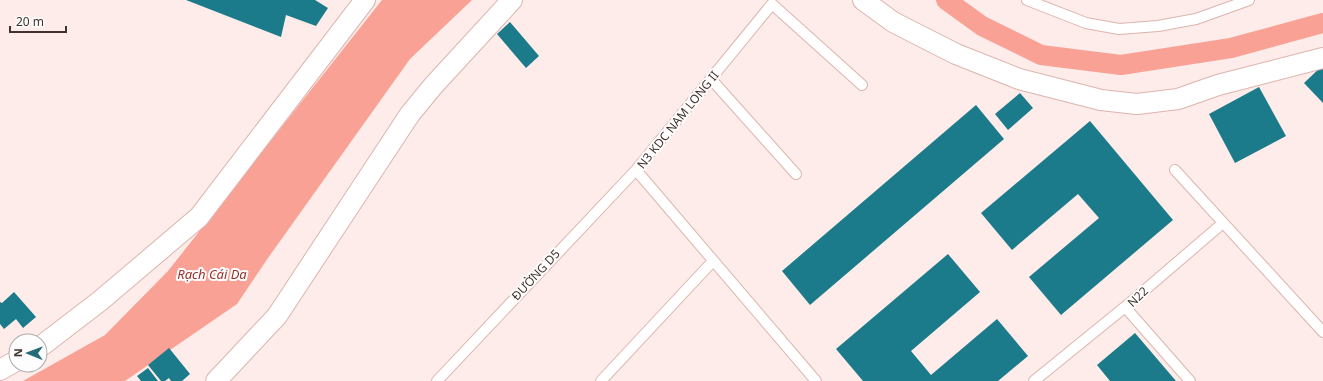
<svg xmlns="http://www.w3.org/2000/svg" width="1323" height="381" viewBox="0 0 1323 381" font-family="'Noto Sans',sans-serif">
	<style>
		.water { fill: #f9a195 }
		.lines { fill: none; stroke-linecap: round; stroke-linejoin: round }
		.canal { stroke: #f9a195; stroke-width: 20 }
		.building { fill: #1b7b8a }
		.lane-casing { stroke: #ddb4ae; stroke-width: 12 }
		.street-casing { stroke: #ddb4ae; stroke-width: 22 }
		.lane { stroke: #fff; stroke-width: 10 }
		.street { stroke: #fff; stroke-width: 20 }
		.labels { text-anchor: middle; stroke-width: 4; stroke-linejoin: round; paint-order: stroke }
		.street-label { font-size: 12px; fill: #42322f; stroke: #fdfdfd }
		.water-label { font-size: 13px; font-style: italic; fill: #952f28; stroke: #fdfdfd }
	</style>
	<rect width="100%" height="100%" fill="#fdece9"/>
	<path class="water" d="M382,0H472L410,59L268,258L237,304L125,381H23L105,335L168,271Z"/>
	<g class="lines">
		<path class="canal" d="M946,0L982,26L1041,55L1121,65L1231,48L1323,23"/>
	</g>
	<path class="building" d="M186,0H315L328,8L316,26L286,15L281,37Z
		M510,22L539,56L526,68L497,34Z
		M1323,65V103L1304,83Z
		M1259,87L1286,136L1235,163L1209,114Z
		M1020,93L1033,108L1008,130L995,114Z
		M976,105L1004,139L810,305L782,271Z
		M1090,121L1173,220L1061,315L1029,277L1099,218L1078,194L1012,250L981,213Z
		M948,254L980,292L911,351L931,375L997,319L1028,356L998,381H863L836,349Z
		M14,292L36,317L23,328L16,319L4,329L0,324V302L2,303Z
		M1135,333L1176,381H1110L1097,365Z
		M169,348L190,374L182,381H171L169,378L165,381H161L148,365Z
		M148,368L158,381H141L137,376Z"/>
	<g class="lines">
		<defs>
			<path id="lane" d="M1027,0L1086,23L1119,29L1158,26L1196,19L1249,0
				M711,79L796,174
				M1175,170L1323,332
				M437,381L636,170
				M601,381L713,261
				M816,381L636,170L772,4L862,85
				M1034,381L1125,307
				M1190,381L1125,307L1223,223"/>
			<path id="street" d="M863,0L893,22L956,54L1019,79L1101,100L1137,104L1178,99L1218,85L1323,58
				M40,347L100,301L199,217L365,0
				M0,370L16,361
				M216,381L277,316L410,114L433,86L512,0"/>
		</defs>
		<use href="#lane" class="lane-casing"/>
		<use href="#street" class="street-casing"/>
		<use href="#lane" class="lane"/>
		<use href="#street" class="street"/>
	</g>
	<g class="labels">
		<g class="street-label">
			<text transform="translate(678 120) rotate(-51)" y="4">N3 KDC NAM LONG II</text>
			<text transform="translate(536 275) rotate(-47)" y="4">ĐƯỜNG D5</text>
			<text transform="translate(1138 297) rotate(-44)" y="4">N22</text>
		</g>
		<g class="water-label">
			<text x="212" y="279">Rạch Cái Da</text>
		</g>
	</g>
	<g transform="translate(28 353) rotate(271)"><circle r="19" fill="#fdfdfd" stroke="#b2acab"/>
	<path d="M0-3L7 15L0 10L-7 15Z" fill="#236b77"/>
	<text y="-6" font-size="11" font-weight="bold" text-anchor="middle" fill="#42322f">N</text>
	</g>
	<path d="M10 26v6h56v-6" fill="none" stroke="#42322f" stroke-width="2"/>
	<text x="16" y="26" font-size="12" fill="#42322f" stroke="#fdfdfd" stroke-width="3" paint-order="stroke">20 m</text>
</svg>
